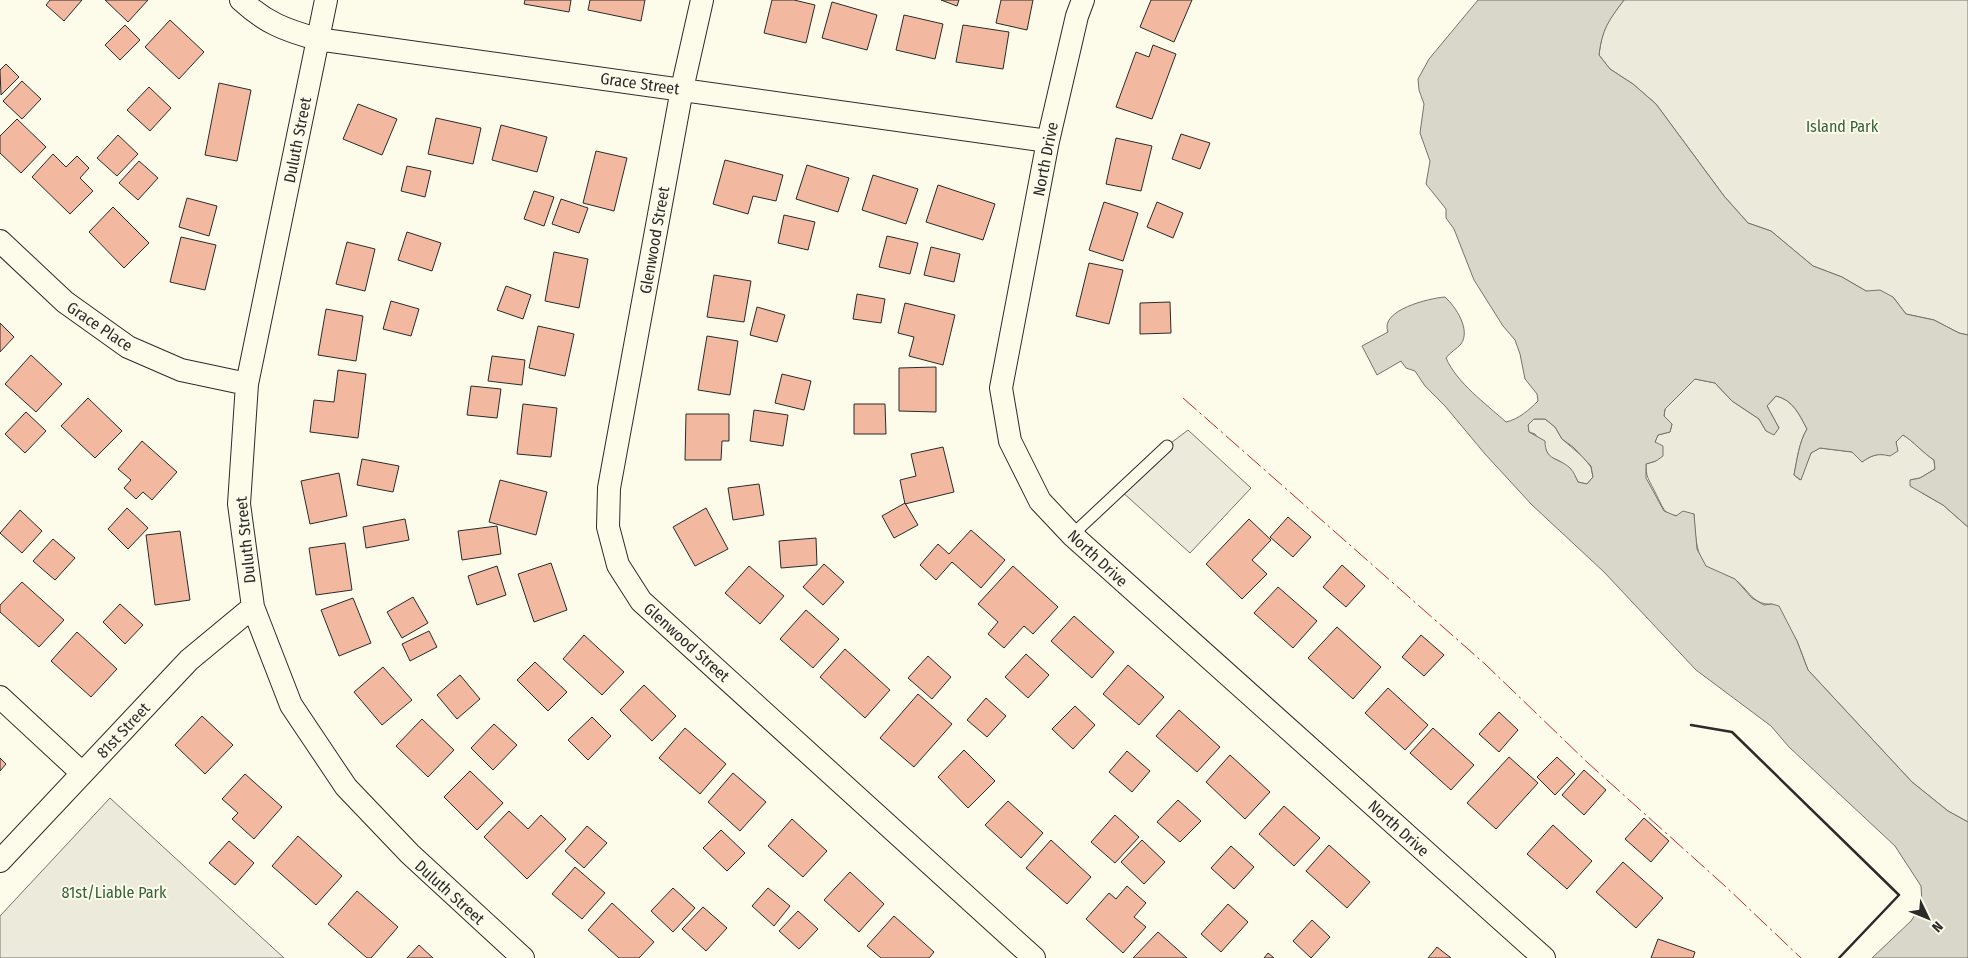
<svg xmlns="http://www.w3.org/2000/svg" width="1968" height="958" viewBox="0 0 1968 958" font-family="'Fira Sans Condensed',sans-serif">
	<style>
		.green { fill: #ecebdb; stroke: #74746e }
		.parking { fill: #eceadb; stroke: #74746e }
		.water { fill: #d8d7c9; stroke: #74746e; fill-rule: evenodd }
		.building { fill: #f2b8a0; stroke: #2b2b2b }
		.lines { fill: none; stroke-linecap: round; stroke-linejoin: round }
		.lane-casing { stroke: #2b2b2b; stroke-width: 13 }
		.street-casing { stroke: #2b2b2b; stroke-width: 24 }
		.lane { stroke: #fdfbea; stroke-width: 11 }
		.street { stroke: #fdfbea; stroke-width: 22 }
		.wall { stroke: #2b2b2b; stroke-width: 2.5 }
		.power { stroke: #c62828; stroke-width: 1; stroke-dasharray: 18 4 2.5 4; stroke-linecap: butt }
		.labels { text-anchor: middle; stroke-width: 4; stroke-linejoin: round; paint-order: stroke }
		.street-label { font-size: 16px; fill: #2b2b2b; stroke: #fdfbea }
		.park-label { font-size: 16px; fill: #34623c; stroke: #fdfbea }
	</style>
	<rect width="100%" height="100%" fill="#fdfbea"/>
	<path class="green" d="M1624,0H1968V335L1959,333L1934,320L1906,314L1893,297L1866,291L1842,277L1813,266L1771,231L1748,223L1724,196L1656,104L1633,84L1610,69L1599,55C1602,28 1608,21 1624,0Z
		M1695,379L1715,383L1732,401L1759,419L1766,431L1779,428L1767,406L1776,396C1793,400 1799,414 1807,429C1799,442 1797,460 1794,475L1800,480L1811,453L1820,448L1852,452L1862,462C1872,455 1878,453 1890,455L1897,451L1896,442L1903,435C1914,441 1923,453 1934,460L1935,469L1920,478L1910,480L1922,493L1943,505L1968,527V822L1948,811L1912,782L1808,670L1797,641L1772,604C1751,606 1747,585 1732,578C1724,574 1709,571 1704,564C1695,549 1695,531 1694,514C1663,518 1667,515 1654,490C1648,478 1646,477 1646,464L1656,461L1655,442L1658,435L1670,432L1672,424L1664,416L1665,409Z
		M1534,419H1545L1555,427L1562,439L1583,457L1591,467L1593,477L1587,484L1578,482C1572,469 1564,462 1550,457L1535,434L1529,432L1528,425Z
		M110,798L284,958H0V916Z"/>
	<path class="parking" d="M1188,430L1251,488L1190,553L1120,490L1167,446Z"/>
	<path class="water" d="M1478,0H1624C1609,20 1602,29 1599,55L1610,69L1633,84L1656,104L1724,196L1748,223L1771,231L1813,266L1842,277L1866,291L1880,290L1893,297L1906,314L1934,320L1959,333L1968,335V527L1943,505L1910,486V480L1920,478L1935,469L1934,460C1923,453 1913,441 1903,435L1896,442L1898,451L1890,456C1878,453 1872,455 1862,462L1852,452L1820,448L1811,453L1801,480L1794,475C1797,460 1799,442 1807,429C1799,414 1793,400 1776,396L1767,406L1779,428L1774,435L1766,431L1759,419L1732,401L1715,383L1695,379L1665,409L1664,416L1672,424L1670,432L1658,435L1655,442L1663,446V456L1656,461L1646,464V478L1664,511L1676,516L1683,511L1694,514L1697,549L1706,566L1735,579L1752,598L1764,605L1772,604L1779,606L1797,641L1808,670L1912,782L1948,811L1968,822V958H1872L1911,921L1922,904L1921,886L1895,846L1789,747L1771,726L1696,670L1604,572L1532,505L1485,454L1445,406L1425,386L1415,371L1406,368L1401,361L1377,375L1362,346L1388,332C1379,310 1430,298 1445,297C1456,307 1471,330 1461,344C1457,349 1450,352 1446,358C1457,383 1485,403 1506,422C1519,419 1529,410 1538,401L1537,394L1525,379L1520,354L1515,340L1503,326L1474,280L1454,229L1446,218V209L1426,184L1430,161L1420,133L1424,104L1419,90L1418,79L1429,59ZM1534,419H1545L1555,427L1562,439L1573,447L1591,466L1593,477L1587,484L1578,482C1576,478 1574,472 1570,468C1558,457 1545,461 1545,441L1529,432L1528,425Z"/>
	<path class="building" d="M50,0H82L64,21L46,5Z
		M105,0H148L128,22Z
		M525,0H571L569,12L524,4Z
		M590,0H645L641,21L588,10Z
		M772,0H794L815,5L806,43L764,33Z
		M941,0H959L957,6Z
		M1001,0H1033L1027,30L996,23Z
		M1151,0H1192L1174,42L1140,27Z
		M832,2L877,15L867,50L822,38Z
		M904,15L943,24L935,59L896,50Z
		M170,20L204,52L179,79L145,47Z
		M125,25L140,40L120,60L105,45Z
		M963,25L1009,32L1003,69L956,62Z
		M1153,45L1176,54L1152,119L1116,107L1136,52L1149,57Z
		M6,64L19,77L1,95L0,70Z
		M22,81L41,99L22,119L3,101Z
		M219,83L251,90L237,161L205,155Z
		M149,87L171,108L150,131L127,110Z
		M358,104L397,119L382,155L343,139Z
		M436,118L481,128L473,164L428,154Z
		M17,119L46,147L21,173L0,153V136Z
		M501,125L547,137L537,172L492,160Z
		M1181,134L1210,143L1200,169L1172,159Z
		M118,135L138,154L117,176L97,158Z
		M1116,138L1152,146L1141,191L1106,184Z
		M596,151L627,158L614,211L583,203Z
		M53,154L66,167L77,156L89,168L80,178L93,191L70,214L32,177Z
		M725,160L783,175L776,201L753,196L748,214L713,204Z
		M139,161L158,178L138,200L119,183Z
		M807,165L849,178L838,212L796,199Z
		M407,166L431,171L425,197L401,191Z
		M873,175L918,189L906,224L862,210Z
		M938,185L995,204L983,240L926,222Z
		M534,191L554,197L544,226L524,219Z
		M187,198L217,206L209,236L179,227Z
		M561,199L588,208L579,233L552,224Z
		M1104,202L1138,213L1123,261L1089,250Z
		M1157,202L1183,213L1173,238L1147,227Z
		M113,207L149,243L124,268L89,232Z
		M784,215L815,222L808,250L778,243Z
		M407,232L441,243L432,271L398,260Z
		M887,236L918,243L910,274L879,267Z
		M181,237L216,245L205,290L170,282Z
		M347,242L375,249L365,291L336,284Z
		M931,247L960,254L954,282L924,275Z
		M554,252L588,259L579,308L545,301Z
		M1089,263L1123,270L1109,324L1076,316Z
		M714,275L751,281L744,322L707,317Z
		M506,286L531,295L523,319L497,310Z
		M857,294L885,299L881,323L853,319Z
		M391,301L419,309L411,336L383,329Z
		M1170,302L1171,333L1140,334V303Z
		M905,303L955,315L943,365L909,356L914,337L898,333Z
		M757,307L785,315L777,342L750,335Z
		M326,309L363,316L356,361L318,355Z
		M0,323L14,337L0,352Z
		M538,326L574,334L565,376L529,368Z
		M707,336L738,341L730,395L698,390Z
		M31,355L62,384L36,412L5,384Z
		M492,356L525,360L522,385L488,381Z
		M936,367V412L899,411V368Z
		M338,370L366,374L358,438L310,432L314,400L334,402Z
		M782,374L811,381L804,410L775,403Z
		M471,386L501,389L497,418L467,415Z
		M88,398L122,431L95,458L61,426Z
		M523,404L557,408L551,457L517,454Z
		M854,404H885L886,434H854Z
		M754,410L788,415L783,446L750,441Z
		M26,412L46,431L25,453L5,434Z
		M686,414H729V441H722L721,460H685Z
		M142,441L177,472L152,500L143,492L136,499L124,488L131,480L118,469Z
		M943,447L954,492L905,504L900,480L916,476L911,454Z
		M362,459L399,466L393,492L357,485Z
		M339,473L347,516L310,524L301,481Z
		M500,480L547,492L536,535L489,522Z
		M759,484L764,515L733,520L728,488Z
		M905,503L918,525L894,538L882,516Z
		M127,508L148,528L128,549L108,529Z
		M706,508L728,549L695,566L673,527Z
		M20,510L42,531L22,553L0,533Z
		M1288,517L1311,537L1293,557L1270,537Z
		M405,519L409,540L366,548L363,527Z
		M1249,519L1271,540L1252,560L1267,574L1242,599L1206,564Z
		M497,526L501,554L462,560L458,531Z
		M971,530L1005,560L981,588L952,562L936,580L920,565L938,544L949,554Z
		M180,531L190,600L155,605L146,535Z
		M816,538L817,565L781,568L779,541Z
		M53,539L75,558L55,580L33,561Z
		M345,543L352,590L316,595L309,548Z
		M551,563L567,610L534,622L518,574Z
		M824,564L844,582L823,605L803,587Z
		M1342,565L1365,586L1346,607L1323,587Z
		M497,566L506,595L477,605L468,576Z
		M749,566L784,596L760,624L725,593Z
		M1013,566L1058,607L1033,634L1024,626L1004,648L988,634L998,622L978,604Z
		M22,582L64,620L39,647L0,612V605Z
		M1278,587L1317,621L1293,648L1254,613Z
		M413,597L428,623L402,638L387,612Z
		M353,598L371,643L339,656L321,610Z
		M120,604L143,625L125,644L103,622Z
		M806,610L839,639L813,668L780,639Z
		M1074,616L1114,652L1092,678L1051,641Z
		M1337,627L1381,667L1353,699L1308,658Z
		M429,631L437,647L410,661L402,644Z
		M77,632L117,669L91,697L51,661Z
		M584,635L624,672L602,695L563,659Z
		M1421,635L1444,655L1424,676L1402,657Z
		M845,649L890,690L865,718L820,677Z
		M1026,654L1049,675L1028,698L1005,677Z
		M928,656L951,677L932,699L908,678Z
		M535,662L567,692L548,711L517,680Z
		M1128,665L1164,697L1139,725L1103,694Z
		M383,667L412,700L382,725L354,692Z
		M460,675L480,699L457,719L437,695Z
		M644,685L676,716L652,741L620,710Z
		M1388,688L1428,725L1405,750L1365,713Z
		M918,694L952,724L914,767L880,738Z
		M986,698L1006,716L987,737L967,720Z
		M1075,706L1095,725L1073,749L1052,729Z
		M1179,710L1220,747L1197,772L1156,736Z
		M1499,712L1518,730L1499,752L1479,734Z
		M202,716L233,745L205,774L175,745Z
		M592,717L611,736L588,760L568,740Z
		M422,719L454,750L428,777L396,746Z
		M494,724L517,745L493,770L471,748Z
		M685,728L726,764L700,794L659,758Z
		M1433,728L1474,765L1451,790L1410,753Z
		M964,750L995,781L968,808L938,777Z
		M1127,751L1150,771L1132,792L1109,772Z
		M1230,755L1270,792L1245,819L1206,782Z
		M1509,757L1538,783L1496,829L1467,803Z
		M1557,757L1575,774L1555,795L1537,777Z
		M0,758L6,764L0,771Z
		M1584,770L1606,790L1584,815L1562,795Z
		M470,771L503,803L477,830L444,797Z
		M733,773L766,802L740,831L708,802Z
		M245,774L282,807L254,839L232,819L238,813L222,799Z
		M1178,800L1201,821L1180,842L1157,822Z
		M1008,801L1043,833L1021,858L985,825Z
		M1284,806L1320,838L1294,866L1259,834Z
		M509,811L528,829L541,815L566,839L527,879L484,837Z
		M1115,815L1139,837L1115,863L1091,842Z
		M1644,818L1669,841L1651,862L1625,839Z
		M792,819L827,851L803,877L768,846Z
		M1553,825L1592,861L1567,889L1527,854Z
		M587,826L607,843L584,868L565,851Z
		M721,830L745,853L727,871L703,848Z
		M298,836L342,876L316,905L272,866Z
		M1051,840L1091,877L1067,904L1026,868Z
		M1142,840L1165,862L1144,884L1121,862Z
		M229,841L254,863L235,885L209,863Z
		M1329,845L1370,882L1347,908L1306,871Z
		M1231,846L1254,867L1234,889L1211,868Z
		M1623,862L1663,898L1636,928L1596,892Z
		M575,867L605,893L582,919L552,894Z
		M850,872L884,904L859,932L824,900Z
		M1127,886L1146,903L1134,917L1146,927L1123,953L1086,919L1109,893L1116,899Z
		M673,888L695,908L673,932L651,911Z
		M768,888L790,906L774,926L752,906Z
		M357,891L398,927L371,958H367L328,924Z
		M612,903L654,942L639,958H619L588,930Z
		M1228,904L1248,922L1221,952L1201,934Z
		M703,907L727,928L706,951L682,929Z
		M798,911L818,929L799,949L779,931Z
		M894,916L934,952L929,958H881L867,946Z
		M1312,920L1330,937L1311,958L1293,941Z
		M1158,932L1187,958H1133Z
		M1658,939L1695,952L1693,958H1651Z
		M419,945L433,958H407Z
		M1437,947L1451,958H1428Z
		M1268,953L1274,958H1264Z"/>
	<g class="lines">
		<defs>
			<path id="lane" d="M1072,535L1167,446"/>
			<path id="street" d="M241,0C266,23 285,30 317,39L1048,141
				M326,0L247,384L239,504L253,607L291,705L346,787L410,854L523,958
				M702,0L682,89L609,488L608,527L618,565L641,601L1034,958
				M1083,0L1077,16L1048,141L1001,388L1010,441L1040,501L1072,535L1544,958
				M0,241L65,302L128,347L181,370L247,384
				M0,697L82,773
				M0,861L189,660L253,607"/>
		</defs>
		<use href="#lane" class="lane-casing"/>
		<use href="#street" class="street-casing"/>
		<use href="#lane" class="lane"/>
		<use href="#street" class="street"/>
		<path class="wall" d="M1691,725L1732,732L1899,895L1839,958"/>
		<path class="power" d="M1183,398L1485,664L1588,763L1725,886L1801,958"/>
	</g>
	<g class="labels">
		<g class="street-label">
			<text transform="translate(640 83) rotate(8)" y="6">Grace Street</text>
			<text transform="translate(297 140) rotate(-79)" y="6">Duluth Street</text>
			<text transform="translate(1045 159) rotate(-79)" y="6">North Drive</text>
			<text transform="translate(654 240) rotate(-80)" y="6">Glenwood Street</text>
			<text transform="translate(100 326) rotate(34)" y="6">Grace Place</text>
			<text transform="translate(245 540) rotate(-96)" y="6">Duluth Street</text>
			<text transform="translate(1098 558) rotate(43)" y="6">North Drive</text>
			<text transform="translate(687 642) rotate(42)" y="6">Glenwood Street</text>
			<text transform="translate(123 730) rotate(-47)" y="6">81st Street</text>
			<text transform="translate(1399 828) rotate(42)" y="6">North Drive</text>
			<text transform="translate(450 892) rotate(42)" y="6">Duluth Street</text>
		</g>
		<g class="park-label">
			<text x="1842" y="132">Island Park</text>
			<text x="114" y="898">81st/Liable Park</text>
		</g>
	</g>
	<g transform="translate(1928 918) rotate(133)" stroke="#fdfbea" stroke-width="4" paint-order="stroke">
	<path d="M0-4L9 19L0 12L-9 19Z" fill="#2b2b2b"/>
	<text y="-8" font-size="14" font-weight="bold" text-anchor="middle" fill="#2b2b2b">N</text>
	</g>
</svg>
